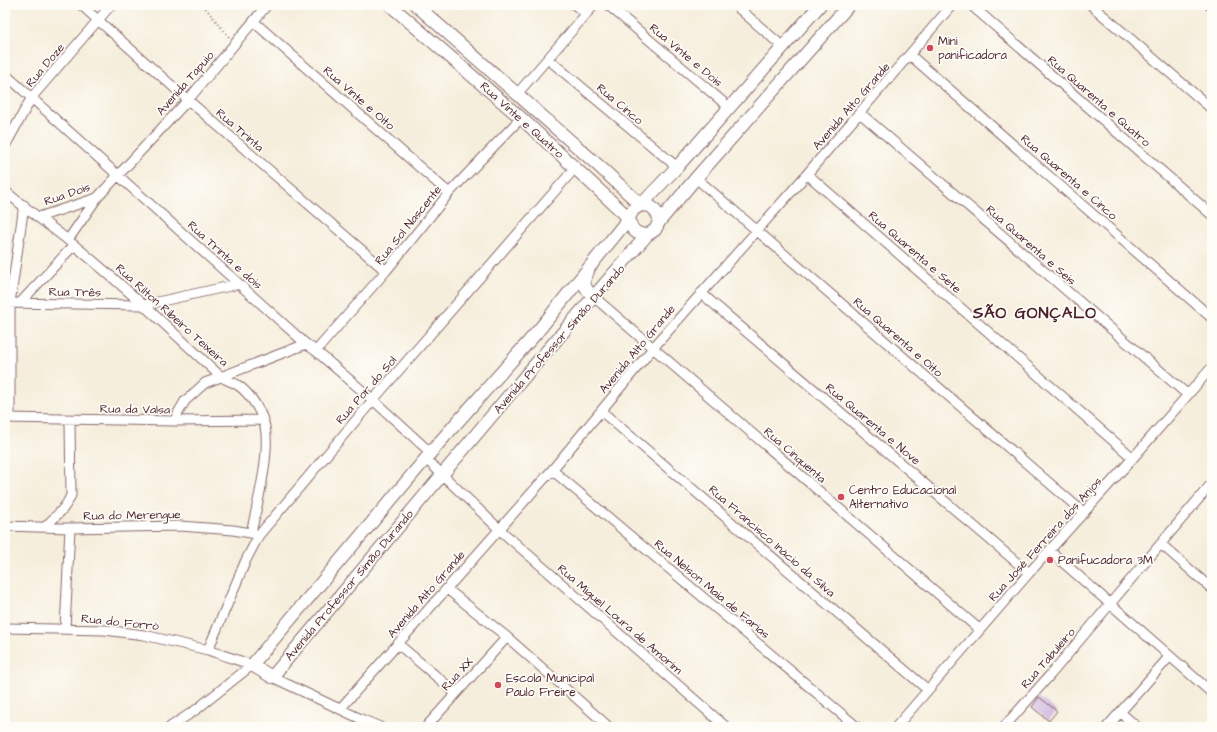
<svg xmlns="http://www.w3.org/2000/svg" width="1217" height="732" viewBox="0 0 1217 732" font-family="'Architects Daughter',sans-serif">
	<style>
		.building { fill: #ccb2dd }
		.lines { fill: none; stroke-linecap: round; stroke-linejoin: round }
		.street-casing { stroke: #866769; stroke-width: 11 }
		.secondary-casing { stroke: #866769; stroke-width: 14 }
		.path { stroke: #866769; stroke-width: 2; stroke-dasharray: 1 3; stroke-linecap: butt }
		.street { stroke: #fff; stroke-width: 9 }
		.secondary { stroke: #fff; stroke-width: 12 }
		.poi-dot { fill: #d1495b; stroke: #fdfcf7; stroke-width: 1.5 }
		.labels { text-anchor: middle; stroke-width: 3.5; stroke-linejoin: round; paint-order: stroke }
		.poi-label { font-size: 12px; fill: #4a1f2b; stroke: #fdfcf7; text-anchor: start }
		.street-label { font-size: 12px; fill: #4a1f2b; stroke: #fdfcf7 }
		.district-label { font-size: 16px; font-weight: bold; letter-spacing: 1px; fill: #4a1f2b; stroke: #fdfcf7 }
	</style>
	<rect width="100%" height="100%" fill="#fdfcf7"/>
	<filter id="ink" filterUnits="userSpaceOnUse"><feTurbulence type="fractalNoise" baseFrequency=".025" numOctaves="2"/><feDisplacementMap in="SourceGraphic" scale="8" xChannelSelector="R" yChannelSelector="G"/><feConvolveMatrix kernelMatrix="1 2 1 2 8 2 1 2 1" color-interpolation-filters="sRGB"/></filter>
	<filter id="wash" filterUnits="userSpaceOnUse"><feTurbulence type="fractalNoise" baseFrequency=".012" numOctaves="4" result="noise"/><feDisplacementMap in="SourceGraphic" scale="16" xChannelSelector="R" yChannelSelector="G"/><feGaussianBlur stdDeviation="0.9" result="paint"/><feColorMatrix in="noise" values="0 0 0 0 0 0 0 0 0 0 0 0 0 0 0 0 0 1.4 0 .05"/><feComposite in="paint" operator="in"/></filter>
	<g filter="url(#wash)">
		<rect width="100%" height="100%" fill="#f6eedc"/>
		<g id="blocks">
			<path class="building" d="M1039,697L1057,711L1049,721L1032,707Z"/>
		</g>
	</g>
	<g filter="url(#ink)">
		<use href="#blocks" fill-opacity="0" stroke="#866769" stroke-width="1"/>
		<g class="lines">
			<defs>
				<path id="street" d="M81,5L188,100L386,271
					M575,5L586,14
					M608,5L730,108
					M735,5L783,47
					M971,5L1212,215
					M1091,5L1212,109
					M1209,5L1212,7
					M254,22L449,193
					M910,55L1212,318
					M548,59L677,167
					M5,74L306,344L316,351L373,400L431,453
					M517,94L594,5
					M860,113L1188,395
					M5,146L32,97L111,5
					M807,174L1133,458
					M696,178L1084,513
					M5,191C27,210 52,227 74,245C124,286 171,330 218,374C223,379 230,381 236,384C249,392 260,409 264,423C272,448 257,506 251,533
					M39,217L97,198L188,100L267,5
					M68,240L97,198
					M701,293L1029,573
					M594,297L980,630
					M5,303L144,305L239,284
					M20,303L74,245
					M316,351L386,271L449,193L521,118
					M601,411L928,690
					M5,418L175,421L264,420
					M10,418V303L24,205
					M175,421L178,413L185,401L205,383L306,344
					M426,459L499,529L726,727
					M552,470L857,727
					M5,526L70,528L180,526L233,530L256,534
					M45,527C55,516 66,509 71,495L70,420
					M1161,544L1212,589
					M1050,551L1212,693
					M447,589L507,637L609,727
					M5,628L105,630L144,635L208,650L252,665
					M65,629L70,528
					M398,644L456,693
					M208,650L246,560L259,535L373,400L575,168
					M272,677L361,719L380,727
					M340,709L552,470L653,348L807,174L952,5
					M1121,713L1137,727
					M170,727L197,709L252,665
					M426,727L507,637
					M896,727L1029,573L1133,458L1212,367
					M1004,727L1051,674L1212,483
					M1107,727L1170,656"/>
				<path id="secondary" d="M390,5L521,118L629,218C630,229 636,235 647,235
					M416,5L600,167L641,205L650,206L654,209L659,217V222
					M820,5L677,167L641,205L633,210L629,218L538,331L438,444L252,665L272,677L526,375L647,235L655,230L659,222L696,178L849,5
					M588,271C582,284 584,288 594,297"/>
			</defs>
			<use href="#street" class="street-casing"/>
			<use href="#secondary" class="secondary-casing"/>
			<path class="path" d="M203,5L229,37"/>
			<use href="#street" class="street"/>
			<use href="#secondary" class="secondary"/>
		</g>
	</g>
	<g class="poi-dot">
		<circle cx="930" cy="48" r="4"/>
		<circle cx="841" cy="497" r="4"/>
		<circle cx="1050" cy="560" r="4"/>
		<circle cx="498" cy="685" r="4"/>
	</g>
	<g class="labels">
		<g class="poi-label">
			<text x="938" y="45">Mini<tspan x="938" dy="14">panificadora</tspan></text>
			<text x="849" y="494">Centro Educacional<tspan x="849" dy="14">Alternativo</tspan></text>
			<text x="1058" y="564">Panifucadora 3M</text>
			<text x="506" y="682">Escola Municipal<tspan x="506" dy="14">Paulo Freire</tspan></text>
		</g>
		<g class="street-label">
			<text transform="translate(686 55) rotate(40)" y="4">Rua Vinte e Dois</text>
			<text transform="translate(45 65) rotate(-50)" y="4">Rua Doze</text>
			<text transform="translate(185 83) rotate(-49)" y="4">Avenida Tapuio</text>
			<text transform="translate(359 98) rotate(41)" y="4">Rua Vinte e Oito</text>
			<text transform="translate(1099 101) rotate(41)" y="4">Rua Quarenta e Quatro</text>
			<text transform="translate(620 104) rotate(40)" y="4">Rua Cinco</text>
			<text transform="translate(851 106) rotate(-49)" y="4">Avenida Alto Grande</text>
			<text transform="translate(522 120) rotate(42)" y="4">Rua Vinte e Quatro</text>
			<text transform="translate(240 130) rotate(41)" y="4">Rua Trinta</text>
			<text transform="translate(1069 177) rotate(41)" y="4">Rua Quarenta e Cinco</text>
			<text transform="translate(67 194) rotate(-19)" y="4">Rua Dois</text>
			<text transform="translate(408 225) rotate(-51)" y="4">Rua Sol Nascente</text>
			<text transform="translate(1031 245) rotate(41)" y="4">Rua Quarenta e Seis</text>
			<text transform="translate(915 252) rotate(41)" y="4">Rua Quarenta e Sete</text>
			<text transform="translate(225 255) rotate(42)" y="4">Rua Trinta e dois</text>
			<text transform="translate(75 292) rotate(1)" y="4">Rua Três</text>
			<text transform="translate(172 315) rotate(42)" y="4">Rua Rilton Ribeiro Teixeira</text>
			<text transform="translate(898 337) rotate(41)" y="4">Rua Quarenta e Oito</text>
			<text transform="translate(559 339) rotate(-49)" y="4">Avenida Professor Simão Durando</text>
			<text transform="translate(637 349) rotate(-50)" y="4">Avenida Alto Grande</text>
			<text transform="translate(366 390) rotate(-49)" y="4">Rua Por do Sol</text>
			<text transform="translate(135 409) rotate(1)" y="4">Rua da Valsa</text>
			<text transform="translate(873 424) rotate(40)" y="4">Rua Quarenta e Nove</text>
			<text transform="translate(795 455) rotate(41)" y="4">Rua Cinquenta</text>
			<text transform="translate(132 515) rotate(-1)" y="4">Rua do Merengue</text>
			<text transform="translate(1045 539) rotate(-48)" y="4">Rua José Ferreira dos Anjos</text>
			<text transform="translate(772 541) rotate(41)" y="4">Rua Francisco Inácio da Silva</text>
			<text transform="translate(349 585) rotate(-50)" y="4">Avenida Professor Simão Durando</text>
			<text transform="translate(712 589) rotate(40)" y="4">Rua Nelson Maia de Farias</text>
			<text transform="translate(426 594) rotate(-49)" y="4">Avenida Alto Grande</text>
			<text transform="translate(620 619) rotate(41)" y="4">Rua Miguel Loura de Amorim</text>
			<text transform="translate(120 622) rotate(6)" y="4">Rua do Forró</text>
			<text transform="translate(1048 658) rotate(-49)" y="4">Rua Tabuleiro</text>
			<text transform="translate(457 674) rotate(-48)" y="4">Rua XX</text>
		</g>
		<g class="district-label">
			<text x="1035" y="318">SÃO GONÇALO</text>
		</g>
	</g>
	<rect width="1217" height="732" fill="none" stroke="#fdfcf7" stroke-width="20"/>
</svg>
